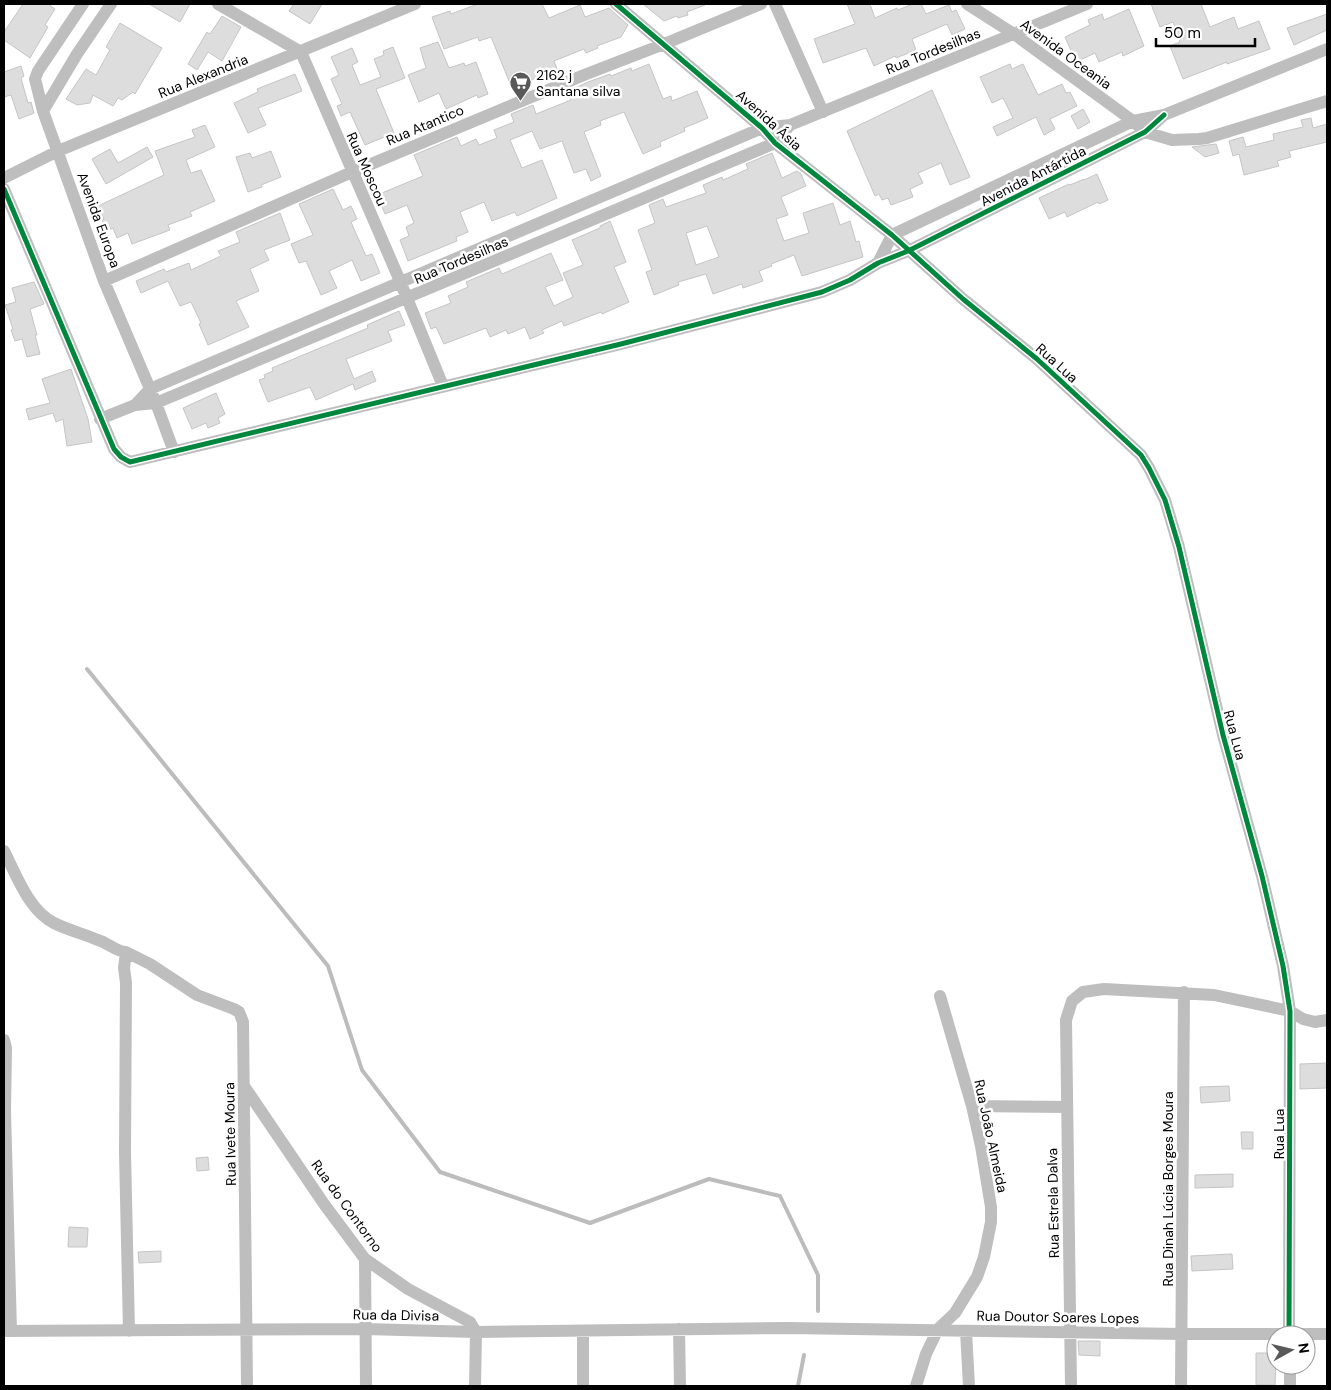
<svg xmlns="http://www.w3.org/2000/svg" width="1331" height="1390" viewBox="0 0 1331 1390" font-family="'DM Sans',sans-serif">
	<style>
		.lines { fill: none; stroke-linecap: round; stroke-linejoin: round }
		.stream { stroke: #bcbcbc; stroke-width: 4 }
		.building { fill: #ddd; stroke: #c5c5c5; fill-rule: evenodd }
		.minor { stroke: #bebebe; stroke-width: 12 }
		.cycleway-casing { stroke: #fff; stroke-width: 8 }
		.cycleway { stroke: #00873e; stroke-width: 5 }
		.labels { text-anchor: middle; stroke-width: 5; stroke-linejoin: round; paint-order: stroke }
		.street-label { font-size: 14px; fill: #000; stroke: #fff }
		.poi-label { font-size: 14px; fill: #000; stroke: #fff; text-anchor: start }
	</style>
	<rect width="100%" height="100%" fill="#fff"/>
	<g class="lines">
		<path class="stream" d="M87,669L328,966L362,1070L440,1172L590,1223L709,1179L780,1196L818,1275V1311
			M798,1386L804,1355"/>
	</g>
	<path class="building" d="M23,4H48L55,9L45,25L48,27L30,58L4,40V32Z
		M149,4H190L180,22Z
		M294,4H322L310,24L289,11Z
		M478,4H542L549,18L580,5L585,17L609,8L628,25L621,37L597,46L598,48L586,53L584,49L554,61L557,69L512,88L491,37L479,41L478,37L444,49L432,17L450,11L451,14Z
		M643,4H705V5L687,12L688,15L678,18L677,16L664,21Z
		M847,4H870L875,18L897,8L898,10L913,4H921L926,14L949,5L952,12L956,10L965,29L952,35L947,24L912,39L916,50L896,58L895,56L874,66L866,48L823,63L814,39L855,24Z
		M1151,4H1201L1210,27L1234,17L1238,29L1259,21L1270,49L1227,64V62L1183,79L1170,46L1180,42L1173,22L1160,27Z
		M1129,9L1144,46L1123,56L1122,52L1099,62L1095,53L1076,62L1065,37L1090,25L1088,20L1102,14L1104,20Z
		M1327,14V30L1294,45L1287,28Z
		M222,16L241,27L222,61L208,52L197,70L188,64L207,32L210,34Z
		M120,23L162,48L135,94L133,92L122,100L118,98L113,106L93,95L90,103L77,105L66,99L86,69L96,75L110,50L106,47Z
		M438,42L449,68L464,63L465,66L476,62L488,94L478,98L477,95L446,109L439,93L419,102L408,75L426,68L420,48Z
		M393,47L405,78L376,89L394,133L365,145L350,112L341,116L337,106L342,104L331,79L339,75L331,57L352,48L358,62L352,65L360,85L381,77L374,59L384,55L383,51Z
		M649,64L663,99L671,96L672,101L697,91L708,118L684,128L685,131L660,142L661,146L643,154L624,112L600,121L601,125L584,132L601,176L591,181L586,169L574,173L562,141L540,149L532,131L510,140L522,168L542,160L557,198L517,216L515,212L492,221L484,202L460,212L468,232L456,237L457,241L408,261L400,240L409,236L406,227L414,223L407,205L385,214L377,195L423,176L414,155L457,137L461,146L476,139L479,145L497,138L494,130L514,122L511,114L533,105L536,114L571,100L568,91L588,82L610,74L611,76L631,68L632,71Z
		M1010,64L1012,69L1023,64L1038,95L1062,84L1066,93L1070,92L1077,106L1050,119L1055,129L1044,135L1036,117L997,136L993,127L1013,118L1003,98L992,103L980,77Z
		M21,66L24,76L21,78L28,103L31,102L34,113L19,119L11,95L4,97V72Z
		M295,74L302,91L258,108L266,125L248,133L234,103L258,92L257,89Z
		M932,90L970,177L950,185L941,163L918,173L923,183L910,189L913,197L891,205L888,198L882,200L879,194L875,196L847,131Z
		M1083,109L1090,122L1078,129L1071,116Z
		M1311,118L1313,128L1327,124V142L1289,151L1291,157L1277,161L1279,166L1244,175L1239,154L1233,156L1229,141L1243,137L1246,147L1274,140L1273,134L1303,127L1301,120Z
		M205,125L215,147L186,160L191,173L201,170L215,201L190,212L192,216L168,225L170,230L132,244L128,233L117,238L113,228L107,231L102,220L104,219L98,206L164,175L155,151L195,137L192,130Z
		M1216,144L1219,153L1205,157L1192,147Z
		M147,147L153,157L106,184L92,159L110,149L118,163Z
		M271,151L281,177L261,185L262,187L248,192L236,157L250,153L252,158Z
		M772,153L782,178L797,171L801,174L806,186L781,197L788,215L776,219L784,241L809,233L803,213L833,203L840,225L850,221L856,242L859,241L863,257L802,276L794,255L771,264L772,266L759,271L763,281L743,288L742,284L713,294L706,274L678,282L679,285L654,295L646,272L652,270L638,230L655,223L649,205L663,199L666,207L706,193L703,185L722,177L723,180L748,169L746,164ZM707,226L719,257L696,265L686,233Z
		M1097,174L1108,200L1099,204L1098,202L1067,217L1065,212L1049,219L1039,198L1069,184L1070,185L1084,179V180Z
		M333,189L343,210L351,206L357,219L351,222L366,256L372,254L380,273L361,281L352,260L329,271L337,288L321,295L306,261L299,263L291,244L313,235L299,204Z
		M280,213L290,240L264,250L269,260L250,269L259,291L236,301L249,327L208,345L199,324L201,323L191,302L180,306L168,281L141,293L136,281L164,269L166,272L189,263L191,270L221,256L218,251L240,242L236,232Z
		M610,221L626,262L614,267L629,302L602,314L601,312L564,326L562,321L542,330L544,333L530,339L525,327L508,334L506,330L490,337L486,328L444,344L436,327L431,329L425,313L451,303L448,296L468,287L466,282L499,268L502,274L551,253L563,280L545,287L554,306L573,297L563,273L583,265L572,240L600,228V226Z
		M34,282L44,304L30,309L37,335H35L40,354L27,357L22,339L15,341L11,330L13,329L5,305L16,302L12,288Z
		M399,311L405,325L388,331L392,341L346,359L354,379L372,371L376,381L355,390L353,384L316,400L310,387L268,402L259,380L265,378L264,375L273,371L272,368L368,328L367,325Z
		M71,369L88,419L92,442L67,446L63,419L56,422L53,413L29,420L26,409L50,403L42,379Z
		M216,393L225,414L218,418L220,423L208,428L206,423L192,429L183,408Z
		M1327,1063V1088L1300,1089V1064Z
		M1229,1086L1230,1101L1201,1103L1200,1087Z
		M1241,1132H1253V1149H1242Z
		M208,1157L209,1170L197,1171L196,1158Z
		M1233,1174V1187L1195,1188V1175Z
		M69,1227L88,1228L87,1247H68Z
		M161,1251V1262L139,1263L138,1252Z
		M1232,1254L1233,1269L1192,1271L1191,1256Z
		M1078,1341H1100V1356L1079,1355Z
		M1256,1353H1271V1359H1276L1275,1385H1256Z"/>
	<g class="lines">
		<path class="minor" d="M83,4L38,71L35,79L43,111L104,281L156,403L174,452
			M218,4L301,52L400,281L443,386
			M616,4L762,128L775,143L892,235L963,299L1037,359L1141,455L1149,468L1165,500L1179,547L1223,735L1262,876L1283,966L1290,1011L1289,1335
			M775,4L823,112
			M967,4L1014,34L1133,121L1145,132L1172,140L1199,139L1207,138L1327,101
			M43,111L77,54L111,4
			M4,178L58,151L415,4
			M4,189L114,449L121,457L130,462L621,344L822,292L850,280L878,263L908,251L1145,132L1164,115
			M878,263L892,235L1133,121L1164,115L1327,49
			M104,281L352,172L584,75L664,44L761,4
			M135,405L150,389L762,128L790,125L1087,4
			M100,419L135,405L156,403L775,143L790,125
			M4,851C16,874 29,911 54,923C68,930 84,934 98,940C108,943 117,952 126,952L124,968L126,983L125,1153L129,1331
			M126,952L150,964L197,995L234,1009L239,1012L243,1022L247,1386
			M4,1040L6,1048L5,1111L11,1331
			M244,1086L324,1204L365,1259L408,1289L466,1320L470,1322L476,1332L475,1386
			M972,1106L1067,1107
			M365,1259L366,1386
			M679,1329L680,1386
			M4,1331L365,1329L476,1332L788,1328L1182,1334H1327
			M583,1331V1386
			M966,1331L969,1386
			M1290,1365V1386
			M916,1386L926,1354L938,1329L955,1313L977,1277L984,1257L991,1222V1207L981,1146L972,1106L940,996
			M1071,1386L1066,1020L1072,1001L1083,992L1104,989L1214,995L1290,1011L1303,1019L1315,1022L1327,1020
			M1181,1386L1184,992"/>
		<defs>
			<path id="cycleway" d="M616,4L762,128L775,143L892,235L963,299L1037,359L1141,455L1149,468L1165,500L1179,547L1223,735L1262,876L1283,966L1290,1011L1289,1335
				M4,189L114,449L121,457L130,462L621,344L822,292L850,280L878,263L908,251L1145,132L1164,115"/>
		</defs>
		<use href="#cycleway" class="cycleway-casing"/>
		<use href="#cycleway" class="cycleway"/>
	</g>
	<defs>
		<symbol id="supermarket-pin" viewBox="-11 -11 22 30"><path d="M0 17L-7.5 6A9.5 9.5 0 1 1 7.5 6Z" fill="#595959" stroke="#fff"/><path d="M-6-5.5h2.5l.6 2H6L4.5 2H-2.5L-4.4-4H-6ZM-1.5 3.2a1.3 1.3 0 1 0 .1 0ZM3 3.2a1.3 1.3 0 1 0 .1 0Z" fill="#fff"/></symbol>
	</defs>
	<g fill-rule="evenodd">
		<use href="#supermarket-pin" x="508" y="70" width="25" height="34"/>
	</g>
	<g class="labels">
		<g class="street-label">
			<text transform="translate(933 51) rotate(-22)" y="5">Rua Tordesilhas</text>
			<text transform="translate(1066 54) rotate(36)" y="5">Avenida Oceania</text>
			<text transform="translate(203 76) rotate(-22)" y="5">Rua Alexandria</text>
			<text transform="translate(769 120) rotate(42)" y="5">Avenida Ásia</text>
			<text transform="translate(425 125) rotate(-23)" y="5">Rua Atantico</text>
			<text transform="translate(367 169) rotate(66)" y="5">Rua Moscou</text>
			<text transform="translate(1033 176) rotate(-27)" y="5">Avenida Antártida</text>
			<text transform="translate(99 220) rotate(70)" y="5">Avenida Europa</text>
			<text transform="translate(461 260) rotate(-23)" y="5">Rua Tordesilhas</text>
			<text transform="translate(1057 363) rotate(42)" y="5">Rua Lua</text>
			<text transform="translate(1235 735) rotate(75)" y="5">Rua Lua</text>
			<text transform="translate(230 1134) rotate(-91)" y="5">Rua Ivete Moura</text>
			<text transform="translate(1279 1134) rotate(-90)" y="5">Rua Lua</text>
			<text transform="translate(991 1136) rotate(78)" y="5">Rua João Almeida</text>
			<text transform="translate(1168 1189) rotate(-90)" y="5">Rua Dinah Lúcia Borges Moura</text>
			<text transform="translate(1053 1203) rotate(-91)" y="5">Rua Estrela Dalva</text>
			<text transform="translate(347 1206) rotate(54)" y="5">Rua do Contorno</text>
			<text transform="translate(396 1315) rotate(1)" y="5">Rua da Divisa</text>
			<text transform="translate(1058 1317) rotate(1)" y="5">Rua Doutor Soares Lopes</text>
		</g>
		<g class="poi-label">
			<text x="536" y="80">2162 j<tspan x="536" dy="16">Santana silva</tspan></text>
		</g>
	</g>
	<rect width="1331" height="1390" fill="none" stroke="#000000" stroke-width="10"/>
	<g transform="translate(1291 1350) rotate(82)"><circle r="24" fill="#ffffff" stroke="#999999"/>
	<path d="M0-4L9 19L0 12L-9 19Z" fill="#595959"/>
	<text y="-8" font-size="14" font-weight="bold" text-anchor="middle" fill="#000000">N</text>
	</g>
	<path d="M1156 38v8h99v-8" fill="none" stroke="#000000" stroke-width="2.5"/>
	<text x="1164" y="38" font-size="15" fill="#000000" stroke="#ffffff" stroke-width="4" paint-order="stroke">50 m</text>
</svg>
